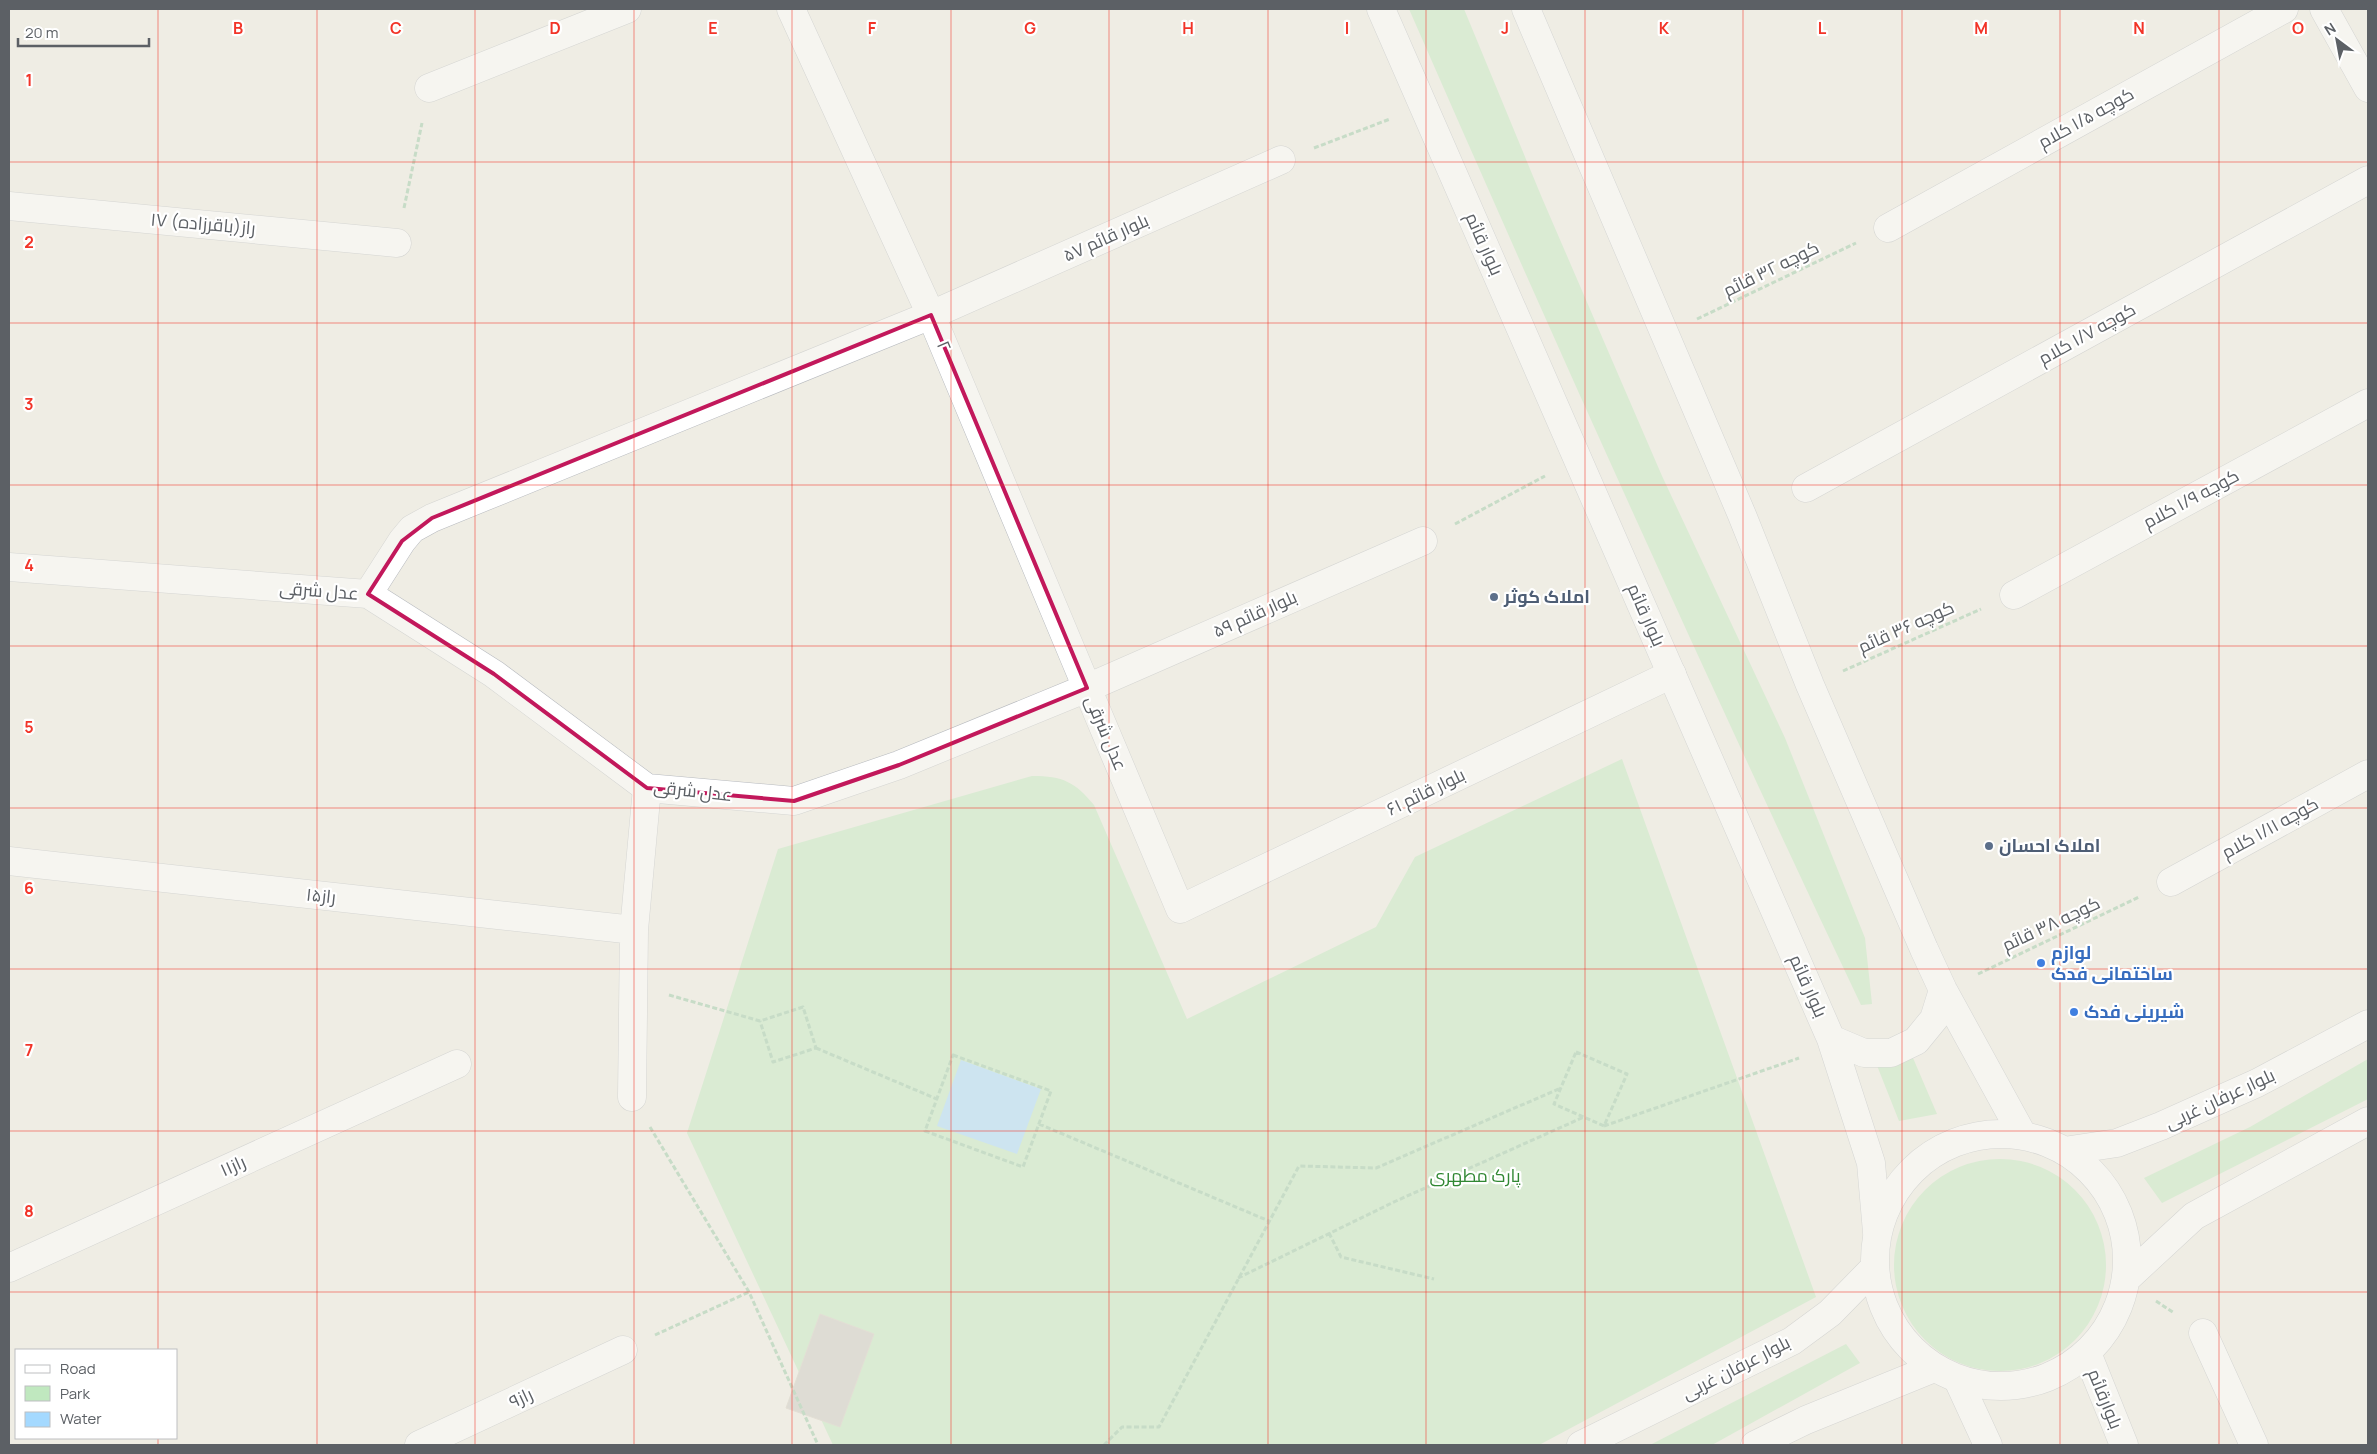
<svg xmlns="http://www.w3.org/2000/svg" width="2377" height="1454" viewBox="0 0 2377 1454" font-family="Manrope,Cairo,sans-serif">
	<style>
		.green { fill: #c0e8bf }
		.water { fill: #a4d9ff }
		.building { fill: #cac7c1; stroke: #d4cec2 }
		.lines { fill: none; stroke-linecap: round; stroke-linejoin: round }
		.minor-casing { stroke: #b7babf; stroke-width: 29 }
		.tertiary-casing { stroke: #b7babf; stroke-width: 29 }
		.secondary-casing { stroke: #b7bbc1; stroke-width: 29 }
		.path { stroke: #97c7a4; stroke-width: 3; stroke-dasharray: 5 2.5; stroke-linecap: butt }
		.minor { stroke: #fff; stroke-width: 28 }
		.tertiary { stroke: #fff; stroke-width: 28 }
		.secondary { stroke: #fff; stroke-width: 28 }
		.marked { fill: none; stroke: #c2185b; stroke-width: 4; stroke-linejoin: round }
		.grid { fill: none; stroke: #f23428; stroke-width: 1; stroke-opacity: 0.55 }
		.service-dot { fill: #5c6f8a; stroke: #fff; stroke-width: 2 }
		.shop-dot { fill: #3f7fe0; stroke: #fff; stroke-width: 2 }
		.labels { text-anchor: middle; stroke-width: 4.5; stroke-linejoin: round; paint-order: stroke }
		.street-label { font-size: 18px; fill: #5c6065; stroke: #fff }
		.service-label { font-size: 18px; font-weight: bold; fill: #4e5e75; stroke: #fff; text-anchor: start }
		.shop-label { font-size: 18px; font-weight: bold; fill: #366cbe; stroke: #fff; text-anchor: start }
		.park-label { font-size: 18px; fill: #318733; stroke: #fff }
		.grid-label { font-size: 16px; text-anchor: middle; font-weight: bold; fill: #f23428; stroke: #fff; stroke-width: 4.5; stroke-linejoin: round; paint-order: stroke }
	</style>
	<rect width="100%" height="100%" fill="#efede4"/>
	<path class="green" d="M1409,9H1464L1542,198L1662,476L1785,738L1865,938L1872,1004L1861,1005C1705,676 1555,343 1409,9Z
		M1622,759L1816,1297L1539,1445H833L687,1133L778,849L1032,776C1063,776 1075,782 1094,805L1187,1019L1376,927L1415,857Z
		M1907,1044L1937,1114L1899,1121L1876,1063Z
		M2368,1059V1099L2162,1203L2144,1178L2250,1127Z
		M1894 1265a106 106 0 1 1 212 0a106 106 0 1 1-212 0Z
		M1846,1344L1860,1363L1712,1445H1650Z"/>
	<path class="water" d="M961,1060L1041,1089L1017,1154L937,1126Z"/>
	<path class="building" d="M820,1314L874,1334L840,1427L786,1408Z"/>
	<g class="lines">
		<defs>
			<path id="minor" d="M791,9L931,315L1087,688L1423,541
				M2324,9L2368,88
				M429,88L627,9
				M9,206L397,243
				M1888,228L2284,9
				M1806,488L2368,180
				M368,594L402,541L412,529L432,518L931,315L1281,160
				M2014,595L2368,403
				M9,861L634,930
				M2171,882L2368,774
				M632,1097L634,930L647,788
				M9,1268L457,1064
				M2203,1333L2254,1445
				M419,1445L623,1350"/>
			<path id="tertiary" d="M9,567L368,594L494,674L647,788L794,801L899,765L1087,688L1180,909L1672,674
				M1875 1260a126 126 0 1 1 252 0a126 126 0 1 1-252 0Z
				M2064,1151L2117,1143L2161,1126L2257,1083L2368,1024
				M2126,1279L2194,1216L2368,1121
				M2087,1353L2124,1445
				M1958,1380L1988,1445
				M1581,1445L1792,1341L1830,1313L1874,1268
				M1755,1445L1806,1420L1934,1368"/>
			<path id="secondary" d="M1381,9L1831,1039L1871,1163L1877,1232
				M1526,9L1742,515L1810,685L1924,949L1943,990L2022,1134
				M1831,1039L1864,1053H1891L1916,1041L1934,1019L1943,990"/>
		</defs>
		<use href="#minor" class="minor-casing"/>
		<use href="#tertiary" class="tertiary-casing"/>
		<use href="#secondary" class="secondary-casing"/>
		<path class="path" d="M1314,148L1390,119
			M404,208L422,123
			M1697,319L1856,243
			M1455,524L1545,476
			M1843,671L1981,609
			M1978,974L2139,897
			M669,995L760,1021L803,1007L816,1048L773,1062L760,1021
			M816,1048L937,1099
			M1576,1052L1627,1074L1604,1126L1554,1104Z
			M953,1055L1051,1091L1023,1167L925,1131Z
			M1039,1124L1269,1221
			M1604,1126L1799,1058
			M650,1127L749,1292L818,1445
			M1329,1233L1341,1257L1434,1279
			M1238,1278L1396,1201L1584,1117
			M2156,1301L2174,1313
			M655,1335L749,1292
			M1104,1445L1122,1427H1159L1299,1166L1376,1168L1561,1088"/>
		<use href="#minor" class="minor"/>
		<use href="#tertiary" class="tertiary"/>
		<use href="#secondary" class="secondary"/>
	</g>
	<path d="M0 0H2377V1454H0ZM931,315L1087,688L899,765L794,801L647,788L494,674L368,594L402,541L432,518Z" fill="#efede4" fill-opacity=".55" fill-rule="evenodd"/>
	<path class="marked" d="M931,315L1087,688L899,765L794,801L647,788L494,674L368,594L402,541L432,518Z"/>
	<path class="grid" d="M158,9V1350M317,9V1445M475,9V1445M634,9V1445M792,9V1445M951,9V1445M1109,9V1445M1268,9V1445M1426,9V1445M1585,9V1445M1743,9V1445M1902,9V1445M2060,9V1445M2219,9V1445M9,162H2368M9,323H2368M9,485H2368M9,646H2368M9,808H2368M9,969H2368M9,1131H2368M9,1292H2368M158,1438V1445"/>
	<g class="service-dot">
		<circle cx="1494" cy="597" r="5"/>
		<circle cx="1989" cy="846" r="5"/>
	</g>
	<g class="shop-dot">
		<circle cx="2041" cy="963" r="5"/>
		<circle cx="2074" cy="1012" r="5"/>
	</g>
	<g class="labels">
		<g class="street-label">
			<text transform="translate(2086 118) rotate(-29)" y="6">کوچه ۱/۵ کلام</text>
			<text transform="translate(203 224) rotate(5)" y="6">۱۷ راز(باقرزاده)</text>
			<text transform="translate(1106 238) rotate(-24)" y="6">بلوار قائم ۵۷</text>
			<text transform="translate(1484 244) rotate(66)" y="6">بلوار قائم</text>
			<text transform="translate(1771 269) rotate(-26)" y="6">کوچه ۳۲ قائم</text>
			<text transform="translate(2087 334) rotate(-29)" y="6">کوچه ۱/۷ کلام</text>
			<text transform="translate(944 346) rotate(67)" y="6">۲</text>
			<text transform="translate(2191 499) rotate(-28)" y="6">کوچه ۱/۹ کلام</text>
			<text transform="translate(319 591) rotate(4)" y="6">عدل شرقی</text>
			<text transform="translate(1255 614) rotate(-24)" y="6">بلوار قائم ۵۹</text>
			<text transform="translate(1646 615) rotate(66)" y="6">بلوار قائم</text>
			<text transform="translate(1906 627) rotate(-24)" y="6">کوچه ۳۶ قائم</text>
			<text transform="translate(1106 733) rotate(67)" y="6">عدل شرقی</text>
			<text transform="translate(693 791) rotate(6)" y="6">عدل شرقی</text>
			<text transform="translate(1426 792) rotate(-26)" y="6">بلوار قائم ۶۱</text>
			<text transform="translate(2270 828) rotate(-29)" y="6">کوچه ۱/۱۱ کلام</text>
			<text transform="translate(321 896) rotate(6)" y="6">راز۱۵</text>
			<text transform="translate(2051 924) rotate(-25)" y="6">کوچه ۳۸ قائم</text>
			<text transform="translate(1808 986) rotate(66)" y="6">بلوار قائم</text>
			<text transform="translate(2220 1099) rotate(-25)" y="6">بلوار عرفان غربی</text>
			<text transform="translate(233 1166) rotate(-24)" y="6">راز۱۱</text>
			<text transform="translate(1736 1368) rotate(-27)" y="6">بلوار عرفان غربی</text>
			<text transform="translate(521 1398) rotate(-25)" y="6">راز۹</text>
			<text transform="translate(2105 1399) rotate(68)" y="6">بلوارقائم</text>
		</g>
		<g class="service-label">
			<text x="1504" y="603">املاک کوثر</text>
			<text x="1999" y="852">املاک احسان</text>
		</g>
		<g class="shop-label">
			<text x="2051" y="959">لوازم<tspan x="2051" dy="21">ساختمانی فدک</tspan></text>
			<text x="2084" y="1018">شیرینی فدک</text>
		</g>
		<g class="park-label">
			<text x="1475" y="1182">پارک مطهری</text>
		</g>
	</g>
	<g class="grid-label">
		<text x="238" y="34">B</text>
		<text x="396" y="34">C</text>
		<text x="555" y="34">D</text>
		<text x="713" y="34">E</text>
		<text x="872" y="34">F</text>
		<text x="1030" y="34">G</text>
		<text x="1188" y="34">H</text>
		<text x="1347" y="34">I</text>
		<text x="1505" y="34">J</text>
		<text x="1664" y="34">K</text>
		<text x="1822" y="34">L</text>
		<text x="1981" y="34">M</text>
		<text x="2139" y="34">N</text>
		<text x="2298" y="34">O</text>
		<text x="29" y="86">1</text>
		<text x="29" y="248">2</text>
		<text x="29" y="410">3</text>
		<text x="29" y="571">4</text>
		<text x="29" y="733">5</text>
		<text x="29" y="894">6</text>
		<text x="29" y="1056">7</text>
		<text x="29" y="1217">8</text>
	</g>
	<rect width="2377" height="1454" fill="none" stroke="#5c6065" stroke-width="20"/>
	<rect x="15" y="1349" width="162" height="90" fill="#ffffff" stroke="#bebfc1"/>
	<rect x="25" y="1365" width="25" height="8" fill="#ffffff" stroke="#bebfc1"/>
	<text x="60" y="1374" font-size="15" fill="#5c6065">Road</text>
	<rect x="25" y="1386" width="25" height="15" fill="#c0e8bf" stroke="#bebfc1"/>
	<text x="60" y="1399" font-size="15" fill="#5c6065">Park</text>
	<rect x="25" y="1412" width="25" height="15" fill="#a4d9ff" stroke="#bebfc1"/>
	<text x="60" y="1424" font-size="15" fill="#5c6065">Water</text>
	<g transform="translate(2337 40) rotate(328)" stroke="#ffffff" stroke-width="4" paint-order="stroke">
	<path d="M0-4L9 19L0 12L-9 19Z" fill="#5c6065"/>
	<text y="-8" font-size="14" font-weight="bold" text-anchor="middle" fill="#5c6065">N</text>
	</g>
	<path d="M18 38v8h131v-8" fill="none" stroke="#5c6065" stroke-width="2.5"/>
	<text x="25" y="38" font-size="15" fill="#5c6065" stroke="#ffffff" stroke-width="4" paint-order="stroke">20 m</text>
</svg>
